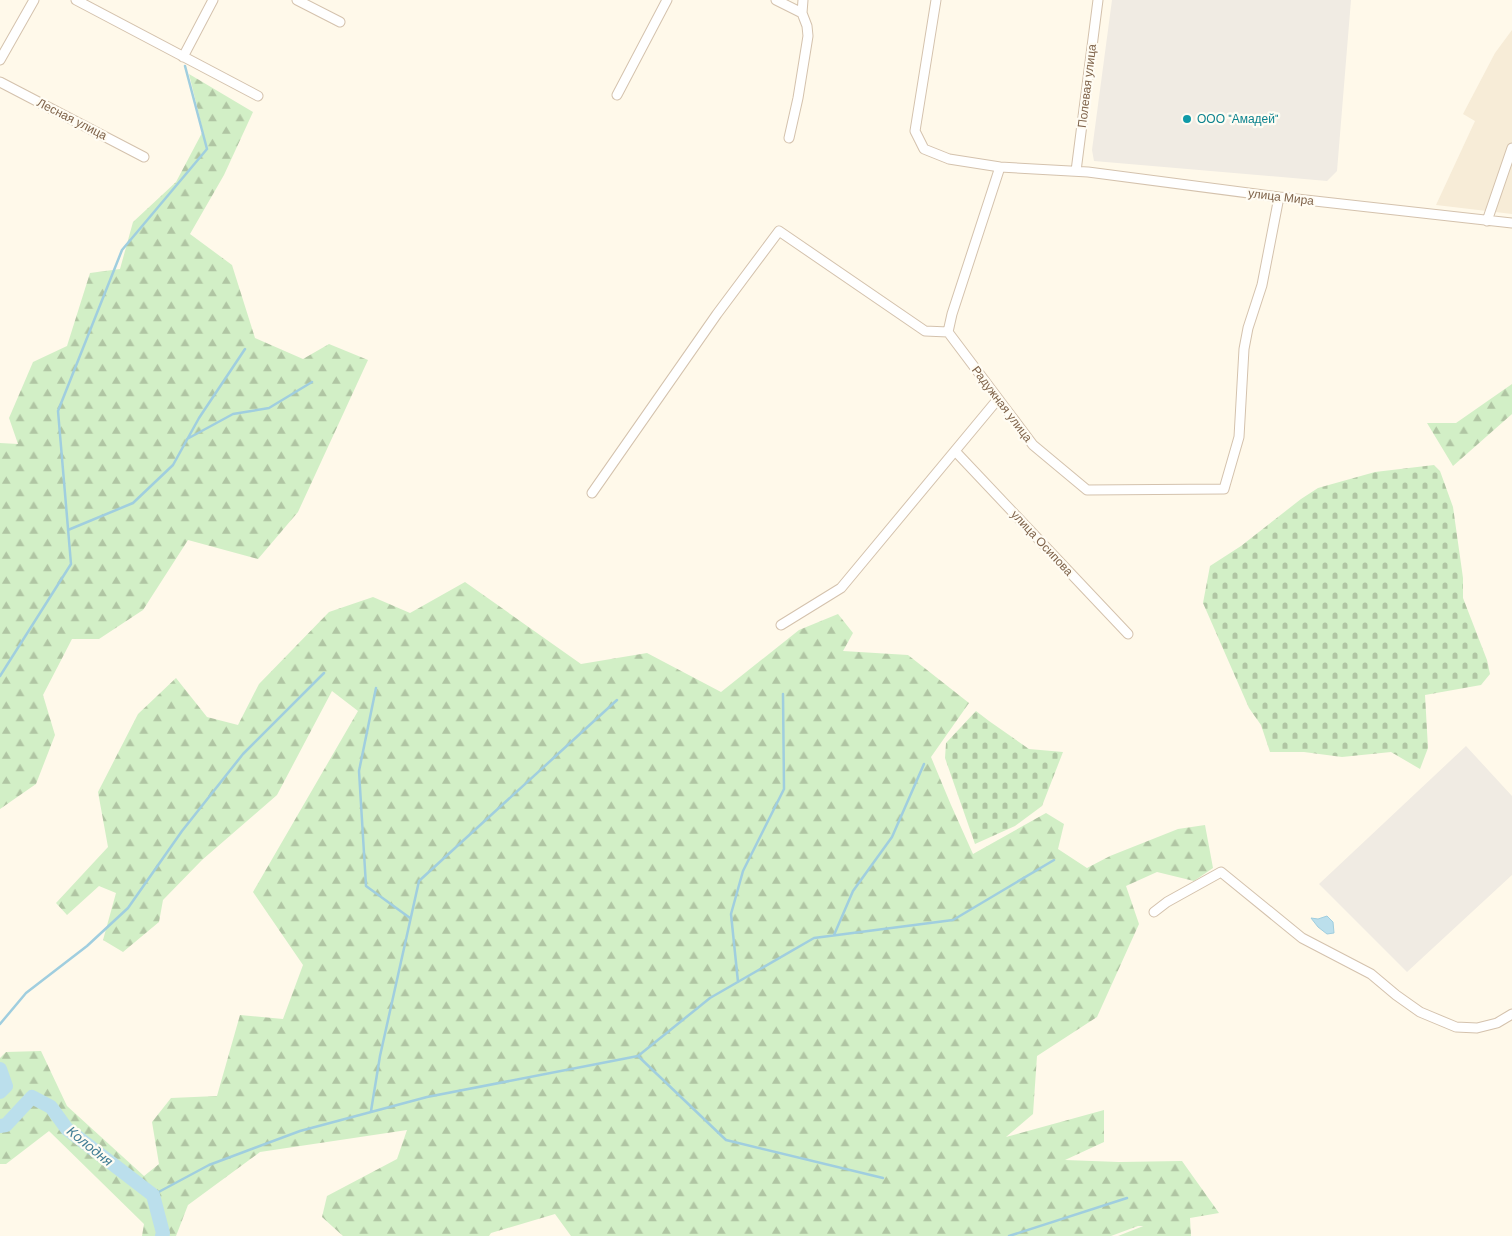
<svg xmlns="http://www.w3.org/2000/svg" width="1512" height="1236" viewBox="0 0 1512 1236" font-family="'DM Sans',sans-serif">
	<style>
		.residential { fill: #f7ecd7 }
		.industrial { fill: #f0ebe3 }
		.forest { fill: url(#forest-firs) }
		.cemetery { fill: url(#cemetery-stones) }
		.garden { fill: #d2efc6 }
		.water { fill: #bbdfec; stroke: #a0cedf }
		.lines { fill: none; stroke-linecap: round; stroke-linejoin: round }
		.stream { stroke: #a0cedf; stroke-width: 2.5 }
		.river { stroke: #bbdfec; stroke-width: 14 }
		.minor-casing { stroke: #d4c2ad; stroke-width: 11 }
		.minor { stroke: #fff; stroke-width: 9 }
		.culture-dot { fill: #0f9aa8; stroke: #fffcf3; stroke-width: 2 }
		.labels { text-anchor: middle; stroke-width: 4.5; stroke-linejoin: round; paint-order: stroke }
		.street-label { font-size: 12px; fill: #7e6249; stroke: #fffcf3 }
		.culture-label { font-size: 12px; fill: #0d838f; stroke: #fffcf3; text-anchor: start }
		.water-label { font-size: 14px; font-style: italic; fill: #3f7c94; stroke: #fffcf3 }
	</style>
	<defs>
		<pattern id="forest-firs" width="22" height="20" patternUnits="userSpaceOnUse" patternTransform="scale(1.25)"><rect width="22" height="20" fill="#d2efc6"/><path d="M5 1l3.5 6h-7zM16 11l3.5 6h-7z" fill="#b0c5a3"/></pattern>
		<pattern id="cemetery-stones" width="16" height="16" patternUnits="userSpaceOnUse" patternTransform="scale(1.25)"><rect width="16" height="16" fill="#d2efc6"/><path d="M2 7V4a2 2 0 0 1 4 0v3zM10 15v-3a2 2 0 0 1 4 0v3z" fill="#b0c5a3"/></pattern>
	</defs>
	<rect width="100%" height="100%" fill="#fff9ea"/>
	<path class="residential" d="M1512,30V214L1436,205L1475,121L1463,114L1495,53Z"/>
	<path class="industrial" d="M1112,0H1351L1337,171L1327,181L1094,161L1092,150Z
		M1466,746L1512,796V875L1407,972L1319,884Z"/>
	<path class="forest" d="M189,74L253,112L224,175L190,234L232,265L255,338L303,359L329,344L368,360L298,512L258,559L188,540L143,610L99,639H72L43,695L55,735L36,784L0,809V443L18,444L9,418L33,362L67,346L90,273L120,269L133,222L176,182L203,131Z
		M1512,384V414L1453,466L1427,423H1456Z
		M465,582L581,664L647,653L721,692L799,630L838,614L853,633L843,651L908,655L969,703L931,757L951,805L973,854L1046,813L1064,824L1058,849L1087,868L1110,856L1178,829L1205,825L1213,868L1194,881L1157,872L1126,886L1139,924L1097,1017L1037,1056L1033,1114L1006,1137L1104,1110V1142L1065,1160L1119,1162L1182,1161L1219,1213L1190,1218L1191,1236H1152L1150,1226H1138L1111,1236H571L555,1214L491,1233L489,1236H343L322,1217L327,1196L397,1159L407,1130L260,1152L188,1205L176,1236H142L144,1224L49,1131L6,1164H0V1058L6,1052L41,1051L67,1106L144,1176L159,1164L152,1122L171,1098L217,1096L240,1015L283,1019L303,965L253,892L358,711L332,691L277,795L202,860L163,900L159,922L123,952L103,940L116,893L99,886L67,915L56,903L108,847L98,792L138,714L176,678L207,717L238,725L259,684L329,612L373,597L410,613Z"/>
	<path class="cemetery" d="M1434,465L1440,471L1453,507L1463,578V598L1487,660L1490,674L1481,685L1425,695L1428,748L1420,769L1391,752L1342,757L1304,752H1270L1261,725L1249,708L1203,603L1210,566L1241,546L1301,499L1318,488L1375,472Z
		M976,711L989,721L1029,749L1063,752L1042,806L1015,826L975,844L945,758L946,743Z"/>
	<path class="garden" d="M1151,1223L1157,1236H1118Z"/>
	<path class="water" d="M1327,916L1333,922L1334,933L1327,934L1318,927L1311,918L1318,919Z"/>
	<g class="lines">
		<path class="stream" d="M187,439L233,414L269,408L312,382
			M68,530L133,503L173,465L199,418L245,349
			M0,676L71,564L58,411L122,250L207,149L185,66
			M376,688L359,771L366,886L410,918
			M834,935L853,891L892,837L924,764
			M738,982L731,914L743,871L784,789L783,694
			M0,1024L26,993L87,946L128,908L182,831L243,754L324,673
			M638,1056L726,1140L883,1178
			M371,1111L380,1056L419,881L617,700
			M153,1195L209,1165L300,1131L427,1097L638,1056L710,998L814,938L953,920L1054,860
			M1009,1236L1127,1198"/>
		<path class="river" d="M0,1069L6,1086L0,1092
			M0,1126L6,1125L32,1097L51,1107L67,1129L153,1195L163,1233L162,1236"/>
		<defs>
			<path id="minor" d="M76,0L258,96
				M297,0L340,22
				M776,0L802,13
				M936,0L915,131L924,149L949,159L1000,167L1088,172L1279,197L1512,223
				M183,57L213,0
				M0,60L34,0
				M0,82L144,157
				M617,95L667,0
				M789,138L798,98L808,36L807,26L802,13L803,0
				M1000,167L952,314L948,332L1033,445L1087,490L1224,489L1239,437L1244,349L1248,328L1262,285L1279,197
				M1076,171L1098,0
				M1487,221L1512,148
				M955,451L1128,634
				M592,493L717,314L779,231L925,331L948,332
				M781,625L841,588L998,399
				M1154,912L1167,902L1221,872L1302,938L1371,974L1396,995L1420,1012L1456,1027L1477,1028L1497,1023L1512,1014"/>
		</defs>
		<use href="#minor" class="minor-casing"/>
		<use href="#minor" class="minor"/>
	</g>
	<circle class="culture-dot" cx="1187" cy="119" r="5"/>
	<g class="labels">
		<g class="street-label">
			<text transform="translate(1087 86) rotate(-83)" y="4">Полевая улица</text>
			<text transform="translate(72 119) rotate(27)" y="4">Лесная улица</text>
			<text transform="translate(1281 197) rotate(7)" y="4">улица Мира</text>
			<text transform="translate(1002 404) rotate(53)" y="4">Радужная улица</text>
			<text transform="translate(1042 543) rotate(47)" y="4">улица Осипова</text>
		</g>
		<g class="culture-label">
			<text x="1197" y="123">ООО "Амадей"</text>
		</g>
		<g class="water-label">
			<text transform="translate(90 1146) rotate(39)" y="5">Колодня</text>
		</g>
	</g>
</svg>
